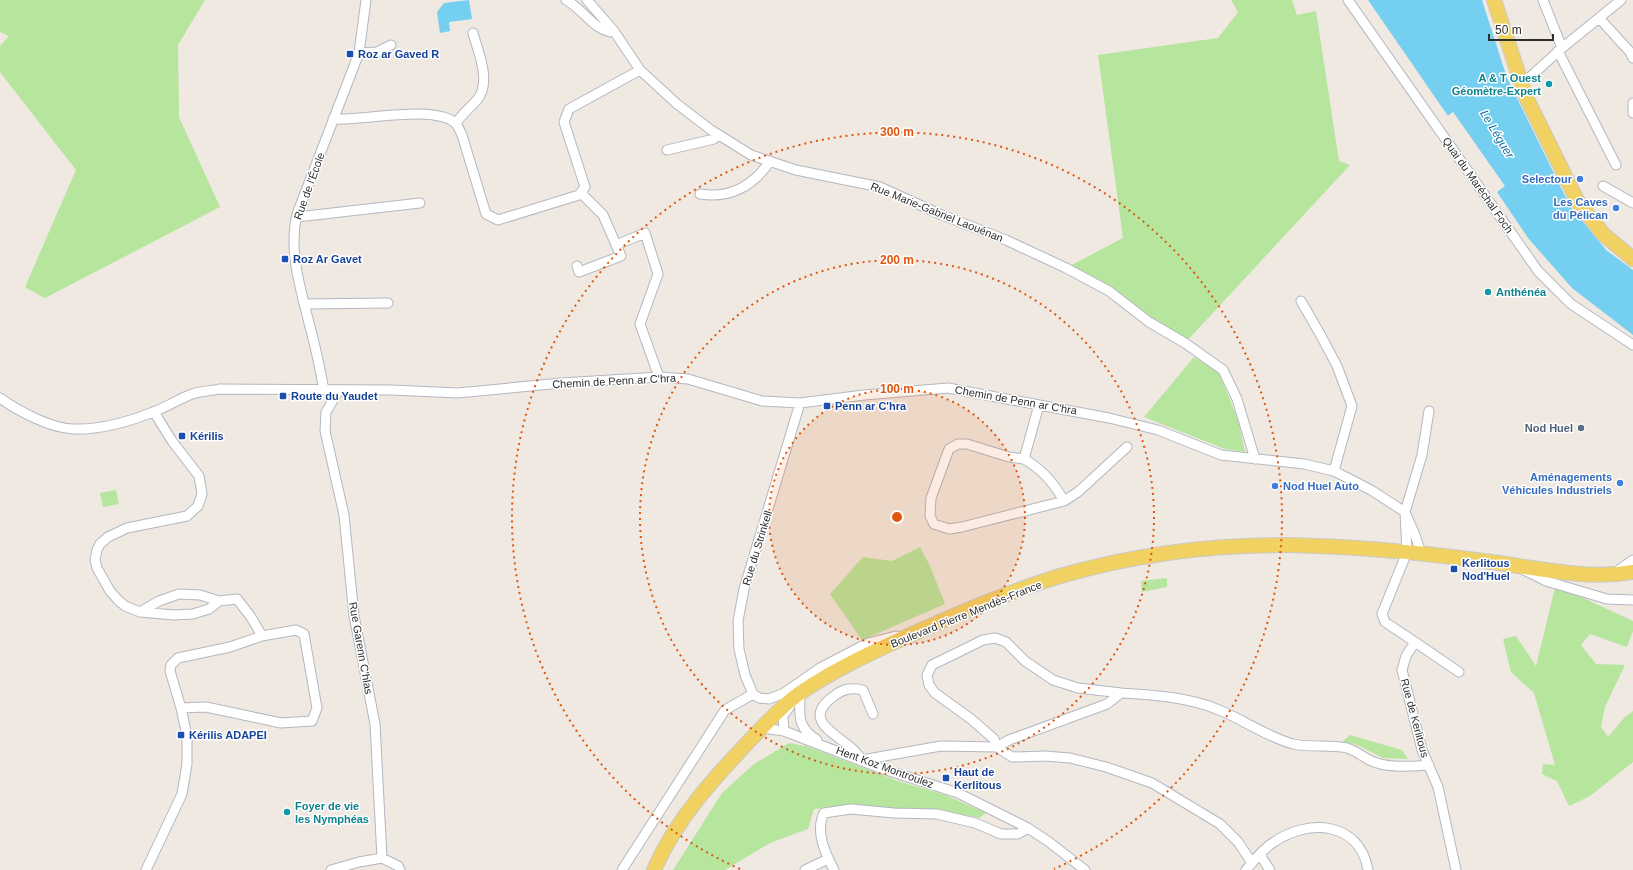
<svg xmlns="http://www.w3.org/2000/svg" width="1633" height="870" viewBox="0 0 1633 870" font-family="Arial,sans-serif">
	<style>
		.green { fill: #b6e59e }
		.water { fill: #75cff0 }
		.pier { fill: #efe9e1 }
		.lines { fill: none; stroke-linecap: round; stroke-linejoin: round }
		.street-casing { stroke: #b4b7c1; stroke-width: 11 }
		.primary-casing { stroke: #c9c9c9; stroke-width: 16 }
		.street { stroke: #fff; stroke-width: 9 }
		.primary { stroke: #f2d163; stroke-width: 14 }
		.ring { fill: none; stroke: #df570e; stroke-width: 2; stroke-dasharray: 2 4 }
		.transit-dot { fill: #1a4fb4; stroke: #fff; stroke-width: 1.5 }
		.culture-dot { fill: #0f9aa8; stroke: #fff; stroke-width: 1.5 }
		.shop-dot { fill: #3f7fe0; stroke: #fff; stroke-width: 1.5 }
		.service-dot { fill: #5c6f8a; stroke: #fff; stroke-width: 1.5 }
		.labels { text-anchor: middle; stroke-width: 3; stroke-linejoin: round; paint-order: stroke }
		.transit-label { font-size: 11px; font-weight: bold; fill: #164399; stroke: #fff; text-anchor: start }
		.culture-label { font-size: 11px; font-weight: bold; fill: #0d838f; stroke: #fff; text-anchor: start }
		.shop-label { font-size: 11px; font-weight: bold; fill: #366cbe; stroke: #fff; text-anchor: end }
		.street-label { font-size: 11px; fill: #2e2e2e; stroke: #fff }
		.service-label { font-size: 11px; font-weight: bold; fill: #4e5e75; stroke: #fff; text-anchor: end }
		.water-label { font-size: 12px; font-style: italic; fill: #0d6fa3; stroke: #fff }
		.centre { fill: #df570e; stroke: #fff; stroke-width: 2 }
		.ring-label { font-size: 12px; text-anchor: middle; font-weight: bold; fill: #df570e; stroke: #fff; stroke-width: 3; stroke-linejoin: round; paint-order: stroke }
	</style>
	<rect width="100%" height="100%" fill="#efe9e1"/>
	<path class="green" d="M0,0H205L178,45L179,117L220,207L45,298L25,287L76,170L0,72V46L9,36L0,32Z
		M1231,0H1292L1297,15L1316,11L1339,161L1350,165L1185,343L1066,268L1123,238L1098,55L1218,38L1238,12Z
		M1194,357L1219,373L1238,420L1245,452L1225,449L1144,417Z
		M116,490L119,504L103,507L100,493Z
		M920,547L930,566L945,604L862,640L830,594L863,557L892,561Z
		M1167,578V587L1142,592L1141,581Z
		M1555,588L1577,595L1633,621V631L1627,647L1590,634L1581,645L1596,664L1625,665L1605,707L1601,727L1608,737L1624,718L1633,711V762L1590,796L1569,806L1557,781L1542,774L1543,764L1555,765L1534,693L1511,672L1503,639L1516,636L1536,666Z
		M1350,735L1402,750L1408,759L1383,758L1357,745L1342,742Z
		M789,743L806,746L898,781L945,795L986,813L979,818L941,810L898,809L855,805L814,809L808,829L770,843L725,870H673L722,793L754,764Z"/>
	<path class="water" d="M469,0L472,19L449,22L450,31L440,33L437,12L444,3Z
		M1368,0H1482L1507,78L1570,206L1606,250L1633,270V335L1572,288L1528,238L1497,192L1504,186L1453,112L1448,116Z"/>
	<path class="pier" d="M1453,112L1505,186L1495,193V191L1502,186L1453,115L1449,117H1446Z"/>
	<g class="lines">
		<defs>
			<path id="street" d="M566,0C583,9 591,27 610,32L614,31
				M587,0L614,31L640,70L677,104L711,130L751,155L796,170L880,187L942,215L1006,240L1066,268L1109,291L1149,322L1185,343L1223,370L1237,399L1255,459
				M1348,0L1538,271L1571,304L1633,345
				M1543,0L1562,48
				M1600,19L1630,52L1633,58
				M1558,51L1616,165
				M359,53L377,52L391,45
				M1519,81L1530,77L1562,48L1621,0
				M1633,103V113
				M333,119C365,121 430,105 454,122C458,125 460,131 462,135L486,214L498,220L579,195L585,187L564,122L569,109L640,70
				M456,123C462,114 470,108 477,100C492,82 478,52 473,33
				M667,150L714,139L718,134
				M1603,186L1633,203
				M700,194C729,199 754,186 770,161
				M297,217L420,203
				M616,245L645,233L658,274L640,324L659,377
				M577,266L579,272L621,256L603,215L581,193
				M1301,301L1320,334L1337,366L1352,406L1334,471
				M304,304L388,303
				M324,390C320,369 316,348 310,327C301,289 288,253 297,214L359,53L366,0
				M0,398C18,411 50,428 73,429C100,430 128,422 153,412C167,407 179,399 192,394C201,391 211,391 219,389L392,390L458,393L561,383L659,377L688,379L762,401L800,403L864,395L948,388L1109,418L1158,430L1221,455L1304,464L1334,471L1371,490L1405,512L1415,535L1419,547L1418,554
				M154,412L172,441L199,476L202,494L198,506L187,516L127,528L108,537L100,544L97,550L95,560L97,568L110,591L118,600L125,606L140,612L174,615L193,614L209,609L219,601
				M1024,459C1042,469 1054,483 1064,501L962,527L949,529L934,524L930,516L931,498L949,449L958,444H967L1009,457L1024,459L1039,405
				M1064,501L1078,492L1127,447
				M1524,570L1546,581L1607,599L1633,600
				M1616,572L1633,560
				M140,612L159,601L179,594L200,595L219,601L237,599L251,617L262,636L230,647L178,658L171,665L170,671L181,708L187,736V764L182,794L146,870
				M1415,642L1385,622L1382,614L1407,552L1405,512L1422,455L1429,411
				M800,693C800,716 796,726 817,740
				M1121,693L1078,688L1053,680L1025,661L1006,642L995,638L983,640L932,665L927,675L929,685L935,693L971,719L994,739L997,747L1012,757L1045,756L1070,758L1106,767L1152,783L1220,824L1238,842L1252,863
				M753,694L745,675L739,649L738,621L744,589L800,403
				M753,694L759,698L769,699L784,693L820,668L868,643L896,636
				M790,706L783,716L784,731L880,768L958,793L1028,828L1049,842L1085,870
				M181,708L206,707L281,723L312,721L317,708L304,634L296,630L262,636
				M873,714L863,690C851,687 843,689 834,696C803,718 831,731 849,746C854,749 858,755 862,760L941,746L997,747L1009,740L1107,704L1121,693C1153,695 1189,697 1219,710C1244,720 1267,737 1293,744C1311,748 1330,744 1347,748C1358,751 1367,761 1377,763C1393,768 1412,766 1429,765
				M762,728L784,731
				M1260,855L1270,870
				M382,858L398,866L400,870
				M331,870L359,862L382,858L375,724L354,616L344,515L325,431L326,412L339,390
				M622,870L725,710L753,694
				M805,870L828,859
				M834,870C825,853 815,831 824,813L851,809L894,813L937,814L975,823L1001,834H1018L1028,828
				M1246,870C1254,860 1264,848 1274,842C1309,818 1360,822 1368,870
				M1456,870L1438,787L1422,750L1402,670L1406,656L1415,642L1459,672"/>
			<path id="primary" d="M1494,0L1526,97L1578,202L1603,234L1633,259
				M654,870C676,819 714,778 752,738C768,722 781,706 800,693C836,668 877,650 917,632C963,611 1011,591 1060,576C1143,552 1230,542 1316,546C1374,548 1433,554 1491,562C1537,568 1586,580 1633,572"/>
		</defs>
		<use href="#street" class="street-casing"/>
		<use href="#primary" class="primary-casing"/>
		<use href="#street" class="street"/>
		<use href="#primary" class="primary"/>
	</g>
	<circle cx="897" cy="517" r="128" fill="#df570e" fill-opacity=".12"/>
	<g class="ring">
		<circle cx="897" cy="517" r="128"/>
		<circle cx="897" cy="517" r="257"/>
		<path d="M740 869A385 385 0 1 1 1054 869"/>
	</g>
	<g class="transit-dot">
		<rect x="346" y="50" width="8" height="8" rx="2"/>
		<rect x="281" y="255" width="8" height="8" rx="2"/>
		<rect x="279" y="392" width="8" height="8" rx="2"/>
		<rect x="823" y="402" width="8" height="8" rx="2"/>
		<rect x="178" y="432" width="8" height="8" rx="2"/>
		<rect x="1450" y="565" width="8" height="8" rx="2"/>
		<rect x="177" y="731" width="8" height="8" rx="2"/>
		<rect x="942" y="774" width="8" height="8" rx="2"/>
	</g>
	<g class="culture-dot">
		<circle cx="1549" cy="84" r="4"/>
		<circle cx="1488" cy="292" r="4"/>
		<circle cx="287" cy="812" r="4"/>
	</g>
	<g class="shop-dot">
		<circle cx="1580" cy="179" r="4"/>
		<circle cx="1616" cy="208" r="4"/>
		<circle cx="1620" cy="483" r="4"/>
		<circle cx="1275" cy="486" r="4"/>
	</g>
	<circle class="service-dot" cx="1581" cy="428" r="4"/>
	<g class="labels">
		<g class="transit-label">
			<text x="358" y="58">Roz ar Gaved R</text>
			<text x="293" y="263">Roz Ar Gavet</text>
			<text x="291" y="400">Route du Yaudet</text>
			<text x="835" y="410">Penn ar C'hra</text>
			<text x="190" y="440">Kérilis</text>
			<text x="1462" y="567">Kerlitous<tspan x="1462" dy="13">Nod'Huel</tspan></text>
			<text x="189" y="739">Kérilis ADAPEI</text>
			<text x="954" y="776">Haut de<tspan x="954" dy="13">Kerlitous</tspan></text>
		</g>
		<g class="culture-label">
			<text x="1541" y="82" text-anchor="end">A &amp; T Ouest<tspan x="1541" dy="13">Géomètre-Expert</tspan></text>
			<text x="1496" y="296">Anthénéa</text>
			<text x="295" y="810">Foyer de vie<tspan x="295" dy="13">les Nymphéas</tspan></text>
		</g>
		<g class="shop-label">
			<text x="1572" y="183">Selectour</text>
			<text x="1608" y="206">Les Caves<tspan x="1608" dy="13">du Pélican</tspan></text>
			<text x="1612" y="481">Aménagements<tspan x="1612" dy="13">Véhicules Industriels</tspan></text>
			<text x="1283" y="490" text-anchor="start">Nod Huel Auto</text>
		</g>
		<g class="street-label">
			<text transform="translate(1478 185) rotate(55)" y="4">Quai du Maréchal Foch</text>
			<text transform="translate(309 186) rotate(-70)" y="4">Rue de l'École</text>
			<text transform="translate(937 212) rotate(22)" y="4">Rue Marie-Gabriel Laouénan</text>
			<text transform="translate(614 381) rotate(-3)" y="4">Chemin de Penn ar C'hra</text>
			<text transform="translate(1016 400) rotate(10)" y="4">Chemin de Penn ar C'hra</text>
			<text transform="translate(757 548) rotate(-73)" y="4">Rue du Strinkell</text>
			<text transform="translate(966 614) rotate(-22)" y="4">Boulevard Pierre Mendès-France</text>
			<text transform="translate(361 648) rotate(80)" y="4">Rue Garenn C'hlas</text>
			<text transform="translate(1415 718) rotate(75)" y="4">Rue de Kerlitous</text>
			<text transform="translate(885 767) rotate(20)" y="4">Hent Koz Montroulez</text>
		</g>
		<g class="service-label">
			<text x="1573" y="432">Nod Huel</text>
		</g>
		<g class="water-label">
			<text transform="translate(1497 134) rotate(59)" y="4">Le Léguer</text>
		</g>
	</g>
	<circle cx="897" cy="517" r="6" class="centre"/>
	<g class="ring-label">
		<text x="897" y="136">300 m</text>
		<text x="897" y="264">200 m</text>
		<text x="897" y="393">100 m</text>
	</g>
	<path d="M1489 34v6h64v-6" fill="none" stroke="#2e2e2e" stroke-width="2"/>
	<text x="1495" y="34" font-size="12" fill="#2e2e2e" stroke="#ffffff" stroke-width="3" paint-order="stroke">50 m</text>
</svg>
